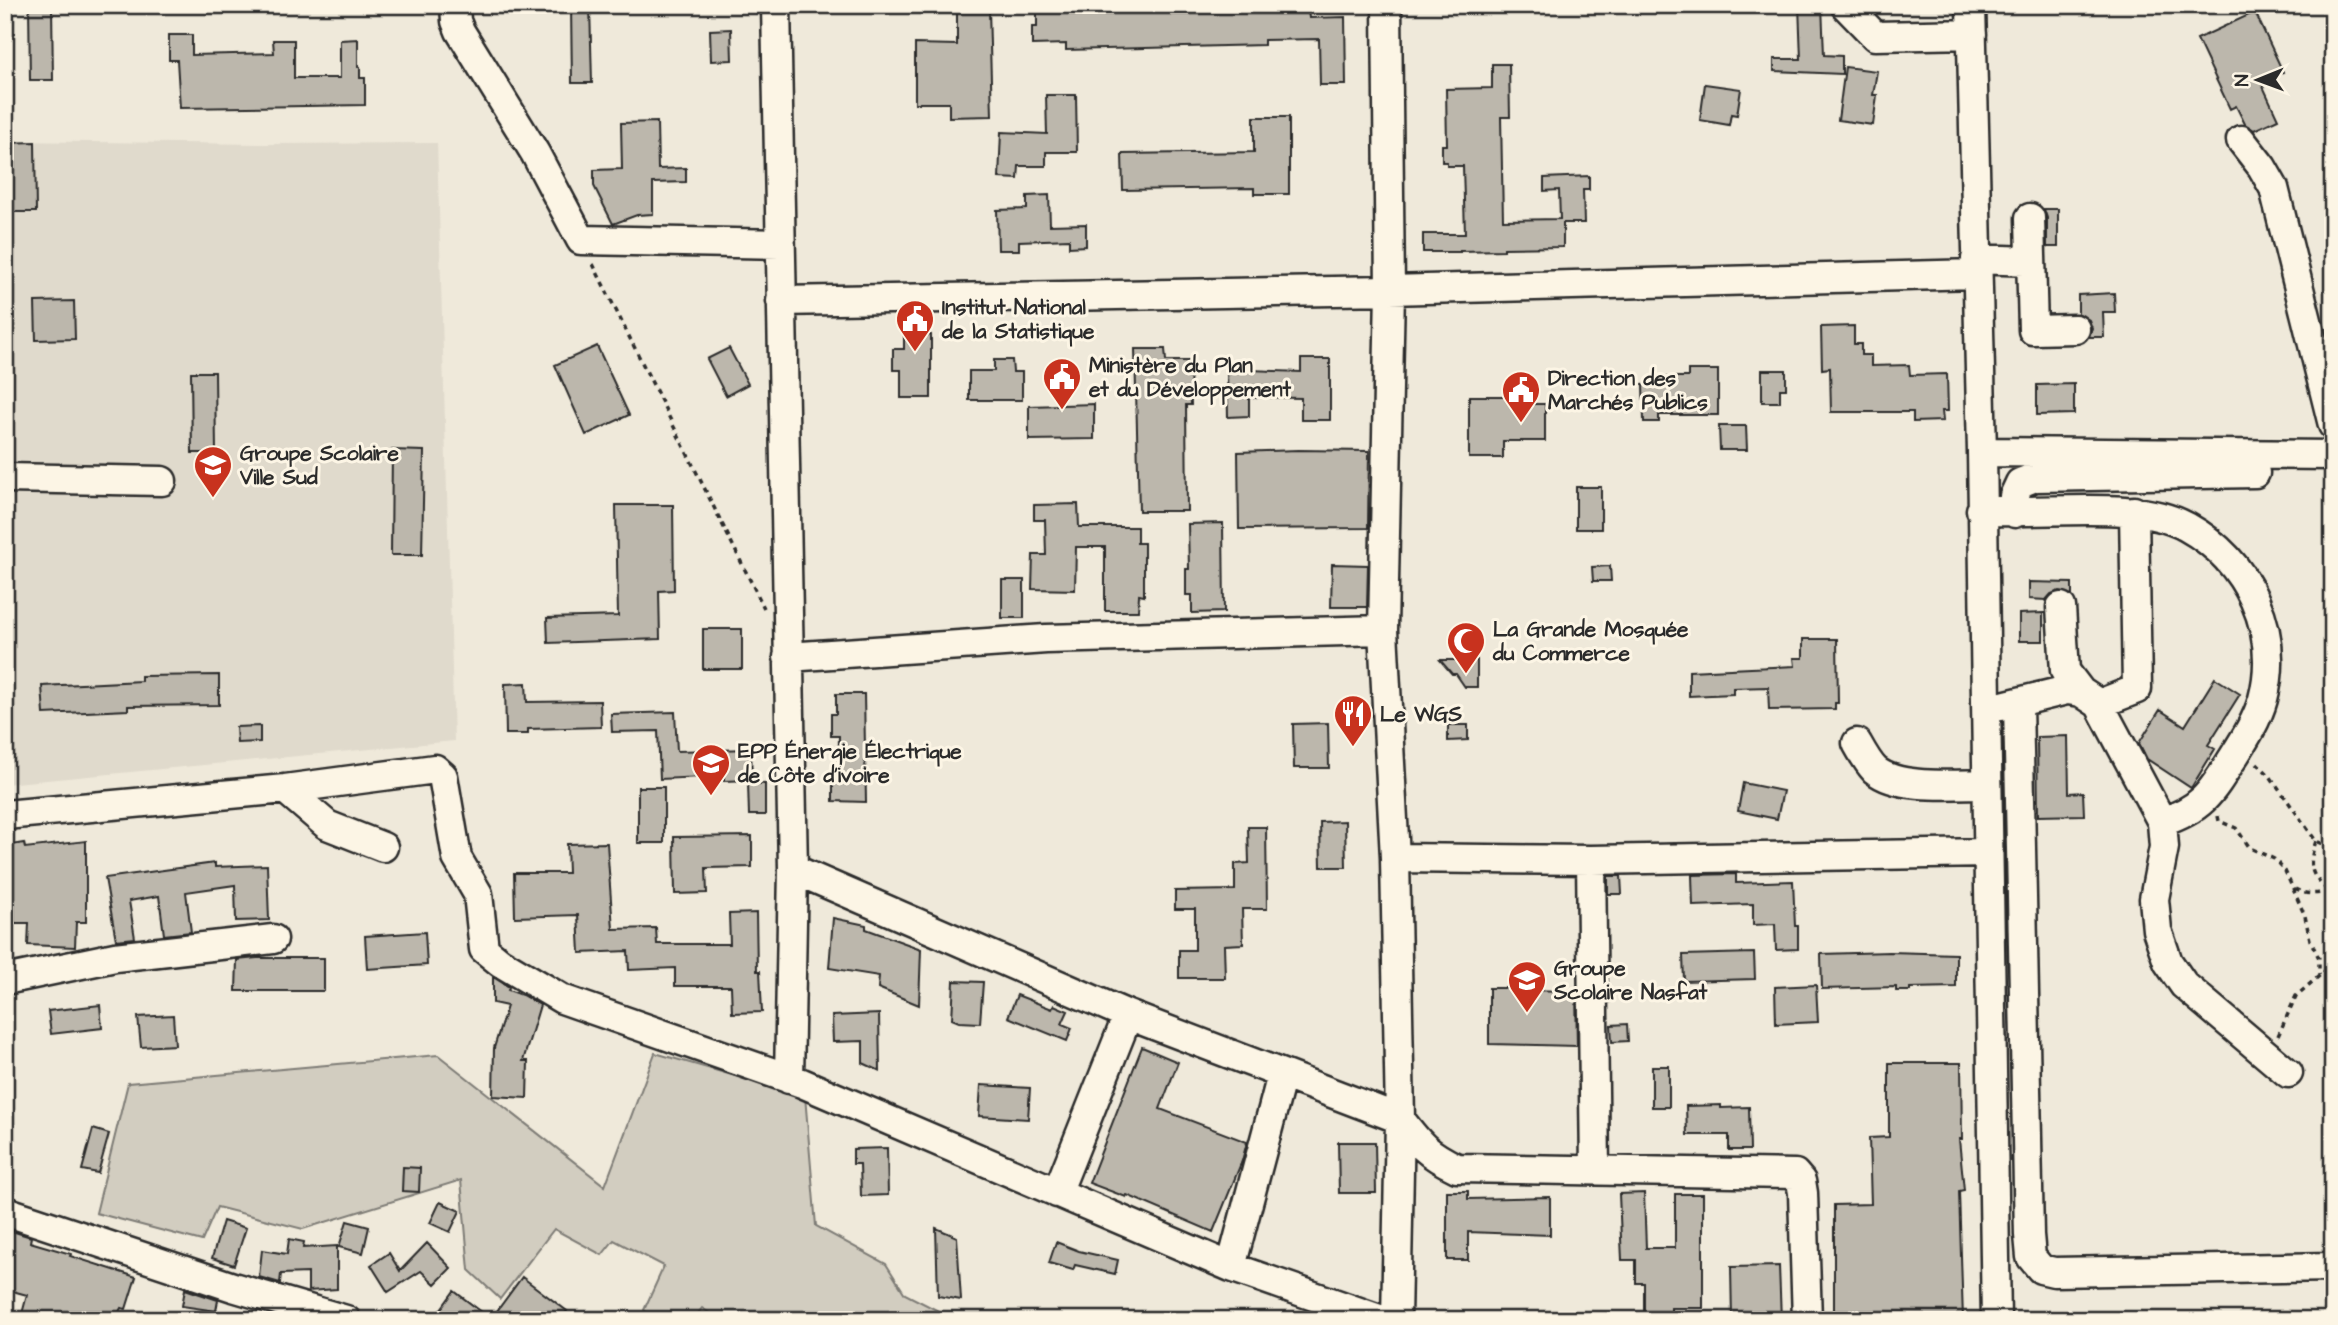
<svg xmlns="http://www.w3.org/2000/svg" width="2338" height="1325" viewBox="0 0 2338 1325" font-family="'Architects Daughter',sans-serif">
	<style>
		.built { fill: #e0dacc }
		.green { fill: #d2cdc0; stroke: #7e7c76; stroke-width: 2 }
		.building { fill: #bcb7ac; stroke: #2b2b2b; stroke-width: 2 }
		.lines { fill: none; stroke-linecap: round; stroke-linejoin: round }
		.minor-casing { stroke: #2b2b2b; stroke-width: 33 }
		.path { stroke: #2b2b2b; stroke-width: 3.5; stroke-dasharray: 5 5; stroke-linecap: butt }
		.minor { stroke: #fcf5e5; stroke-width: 28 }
		.labels { text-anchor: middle; stroke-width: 6; stroke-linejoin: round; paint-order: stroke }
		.poi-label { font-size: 21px; font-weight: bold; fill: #2b2b2b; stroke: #fcf5e5; text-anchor: start }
	</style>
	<rect width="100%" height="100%" fill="#efe9da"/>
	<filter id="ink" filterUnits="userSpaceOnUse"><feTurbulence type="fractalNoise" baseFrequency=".0143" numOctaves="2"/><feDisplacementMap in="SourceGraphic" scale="14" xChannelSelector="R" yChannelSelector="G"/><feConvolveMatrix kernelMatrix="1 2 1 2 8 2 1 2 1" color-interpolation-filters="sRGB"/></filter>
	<g filter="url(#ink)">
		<path class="built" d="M437,140L454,741L5,784V141L265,144L437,143Z"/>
		<path class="green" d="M655,1053L805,1096L816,1226L886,1264L905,1294L956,1320H720L702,1308L693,1320H656L644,1310L664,1266L614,1240L602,1255L554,1229L500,1299L469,1270L461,1180L303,1229L217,1207L202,1241L96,1213L128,1083L438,1055L605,1186Z"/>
		<path class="building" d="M29,5H52L53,80H30Z
			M571,5H590L592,83H572Z
			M1037,5H1263V13L1308,11L1309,18L1345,17L1346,85H1320L1319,39L1264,40V45L1066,50V44L1032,45V27H1037Z
			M1799,5H1822L1824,55L1842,56V74L1774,71V59H1801Z
			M957,8L989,9L992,116L949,117V103H915V44L957,45Z
			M2255,12L2283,72L2261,82L2278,119L2254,130L2245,124L2236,106L2230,109L2197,39Z
			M731,29L732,60L711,61L710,30Z
			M169,35H192V55L274,53L273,40H294V78H340V40L358,39V67H360V78H365V105L180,108L177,60H169Z
			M1492,64H1509L1510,117H1501L1503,220L1560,219L1559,190L1544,191V178L1589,176V190H1583L1584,223H1563V247L1504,248V250L1460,251V252H1423V234H1465L1463,166H1447V162H1442V145H1447L1446,89L1492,88Z
			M1845,67L1877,71L1873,95H1877L1873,125L1838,120Z
			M1705,84L1741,89L1737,115L1731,114L1729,125L1700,120Z
			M1046,95H1076L1077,152H1046V166H1019L1018,179L999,178L1001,132L1047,134Z
			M1254,117H1289V194H1254V188L1123,190L1122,154L1254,152Z
			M657,122L658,169L686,168V182L653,183V214L637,215L613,224L594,186V170L622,169L621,123Z
			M35,142L36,212H6L5,143Z
			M1049,195L1050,225L1086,224V246L1069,247V239L1019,241V250H998L997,210L1027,209V196Z
			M2044,209H2058V247H2047V218Z
			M2114,293L2115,312H2103L2104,337H2089L2092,328L2089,320L2078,313V295Z
			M74,301L75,339L36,340L35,302Z
			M1854,326V344H1861V355H1871V366L1909,365L1910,375L1947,374L1948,411H1942L1943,421L1913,422V412H1831L1830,368L1822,369L1821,327Z
			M904,335H931V398H901V370H893V349H904Z
			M597,346L629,415L586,435L555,365Z
			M729,348L748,384L726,396L707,359Z
			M1135,349H1165L1166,361H1190L1191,405H1186L1187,511H1139Z
			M1301,359H1330V420H1301V398L1249,397V416L1228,417L1227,369L1301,372Z
			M994,360H1012L1013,372H1022V400H969V371H994Z
			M1688,370H1718V415H1659V422H1644L1643,384L1660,383V377H1688Z
			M1762,370H1786V389H1780V402H1762Z
			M191,372H215L216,453H192Z
			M2074,384V414L2037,415V385Z
			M1469,396H1518V404H1545V441H1503V458H1469Z
			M1094,404V439L1029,440V406Z
			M1719,426H1746L1747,450H1720Z
			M392,450L424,451L422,555H391Z
			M1298,450L1369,451L1368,528L1239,529L1238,452Z
			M1576,487H1601V529H1576Z
			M1078,504L1079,527H1137V543H1144V596L1139,595L1138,611H1105V547H1076L1075,590L1032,589L1033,555H1046L1045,520H1034V505Z
			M616,505H673L674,590L659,591L660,639L548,643L547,618L618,616Z
			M1223,523L1224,612L1192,613V595H1186V569H1189L1188,524Z
			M1332,564L1368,565L1367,607H1331Z
			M1610,566L1611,581H1593L1592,567Z
			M1002,580H1024V618H1002Z
			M2029,582L2072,583V595L2059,591L2051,594L2046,600L2029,599Z
			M2043,613V641H2019V614Z
			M703,629H742V669H703Z
			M1803,639H1837L1838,703H1835V709L1769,710L1768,687L1733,688V694L1689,696V671L1795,666L1794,658H1803Z
			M1440,660H1477V687H1465L1456,674H1452Z
			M219,675V705L128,706V710L44,714L42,686L141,681V676Z
			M2215,678L2240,694L2208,745L2215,749L2191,788L2147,759L2139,743L2160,710L2185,726Z
			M526,683L527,702L600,701L601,727L528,729V734H506L505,684Z
			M836,694H864L866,802L833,801V779H838L839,736H831V714H836Z
			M675,712L677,751L751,749L752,780L724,781V776L660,779L658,731L612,732L611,714Z
			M1328,723L1329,768H1294L1293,724Z
			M1448,725H1468V740L1448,741Z
			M260,726V742L237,743L236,727Z
			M2068,736L2069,793L2083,792L2084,815L2038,816L2037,737Z
			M748,783L765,784V815H749Z
			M1743,783L1783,791L1777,819L1738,811Z
			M638,787H664V843H638Z
			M1345,821L1346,867H1321L1320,822Z
			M1248,827H1266L1267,909H1242L1243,944L1224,945L1225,978H1179V950H1195V909H1175V891L1235,890V864L1249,863Z
			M752,836V867L706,868L707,893L675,894L674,837Z
			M86,841V922H76L75,947L28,945L29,923H5V846L24,843L25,848Z
			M607,843L613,929L656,928L657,944H730L729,914L756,913L757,971H760L762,1012L732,1013L731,986H675V968L629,970L628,951L580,953L578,915L515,917L514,873H568L567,844Z
			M215,863V867L267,865L269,920L236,921L235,885L186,892L191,932L164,935L159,896L129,901L135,938L116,940L105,878Z
			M1736,874V883L1793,881L1795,926H1798V949L1776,950L1775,924L1753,925V904L1693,906L1692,875Z
			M1608,876H1621L1622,894H1608Z
			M833,918L866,925V929L921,949L919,1005L878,988L879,976L829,968Z
			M425,932L427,965L367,969L365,936Z
			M1890,952L1956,954V987L1910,988V991H1896V987L1822,989L1821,954Z
			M1754,953L1755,979L1684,981L1683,955Z
			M257,958H324V991H236L237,960Z
			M493,977L509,987L508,990L522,995L540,1005L523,1061H528L527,1098L493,1096L494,1048L507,1006L493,1003Z
			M954,981L983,982L980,1023L959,1022L952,1019Z
			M1816,985L1818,1022L1776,1024L1775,987Z
			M1489,988H1509V990L1576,991L1577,1046L1489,1044Z
			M1017,995L1052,1009L1054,1005L1068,1011L1062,1024L1072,1028L1067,1041L1008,1017Z
			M100,1005L102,1028L51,1034L48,1011Z
			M879,1014L880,1071L863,1063V1041L833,1042L832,1016Z
			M173,1015L175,1045L141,1047L138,1017Z
			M1627,1024L1628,1041L1612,1042L1611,1025Z
			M1142,1047L1178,1062L1160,1109L1247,1142L1242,1161L1213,1232L1127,1195L1126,1197L1089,1183Z
			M1889,1063H1961L1962,1139H1959L1964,1190L1959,1191L1963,1320H1834V1205L1871,1204L1869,1138L1889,1137Z
			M1652,1066H1669V1107H1652Z
			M981,1085L1030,1088L1028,1119L979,1116Z
			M1721,1105V1108L1749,1107L1750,1150H1729V1135H1687L1686,1106Z
			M93,1129L109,1134L98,1173L82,1170Z
			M1338,1142H1375L1376,1193H1339Z
			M887,1148L888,1195L861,1196L860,1164H853V1149Z
			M403,1167L420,1168L419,1192L402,1191Z
			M1447,1191H1468V1199L1550,1197V1235L1468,1232V1260H1447Z
			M1644,1193L1646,1248H1675V1194H1703V1308H1671V1320H1644V1283H1636V1260H1622L1619,1194Z
			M440,1202L460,1211L450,1232L430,1223Z
			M223,1221L246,1228L234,1265L212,1258Z
			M347,1221L369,1227L363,1253L339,1247Z
			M936,1228L957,1237L961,1300L938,1296Z
			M5,1229L31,1237L30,1242L71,1254L70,1256L136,1277L126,1309L121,1308L115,1320H43L22,1314L27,1295L5,1289V1264L11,1245L5,1243Z
			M289,1239L304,1242L303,1248L337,1246V1289L308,1291V1273L281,1274L280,1283L259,1277L262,1250L287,1254Z
			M1056,1242L1079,1251L1118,1260L1115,1274L1075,1265L1073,1270L1049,1263Z
			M427,1243L451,1268L435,1284L421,1271L388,1292L371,1265L389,1253L400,1271Z
			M1779,1266L1781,1320H1732L1731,1267Z
			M522,1277L567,1311L560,1320H433L454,1291L491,1319Z
			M185,1289L218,1300L216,1311L182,1306Z"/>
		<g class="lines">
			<defs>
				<path id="minor" d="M455,5L456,21L460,31L535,153L581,240L780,244
					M776,5L793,869L789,1079
					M1387,5L1390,290L1383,630L1395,858L1400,1119L1396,1320
					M1845,5L1875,36L1972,34
					M1971,5L1982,452L1996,1320
					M2241,140L2262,167L2274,188L2333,425
					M2030,218L2033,330L2075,329
					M1976,259L2031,261
					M781,301L1390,290L1976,274
					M1982,452L2333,455
					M5,478L162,481
					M1981,510C2042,516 2135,498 2187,527C2248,561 2281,631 2263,699C2257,721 2243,742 2231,761C2210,795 2201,809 2162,822
					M2015,513L2014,496L2020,483L2035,477L2255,473
					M2061,607L2065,671L2081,692
					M788,657L1046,639L1383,630
					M2018,703L2029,1235L2031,1257L2041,1269L2054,1272L2333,1267
					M2099,704L2137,689L2134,511
					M2002,706L2067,690L2081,692L2099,704L2162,822L2164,847L2154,899L2157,930L2168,962L2184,985L2288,1073
					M1857,743C1862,752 1868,763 1875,770C1899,790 1956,784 1987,784
					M285,789L327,825L383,847
					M5,815L285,789L435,769L443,776L457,858L478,894L484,949L500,962L562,999L802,1083L1231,1267L1382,1320
					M1395,858L1591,860L1988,853
					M1591,860L1595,1169
					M793,869L1128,1015L1400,1119C1419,1144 1427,1154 1457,1168L1795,1174L1801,1181L1803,1193L1807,1320
					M5,980L115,957L273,939
					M1057,1193L1128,1015
					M5,1211L233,1287L346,1320
					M1231,1267L1282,1075"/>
			</defs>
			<use href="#minor" class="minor-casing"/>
			<path class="path" d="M593,264L764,608
				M2257,763L2270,776L2316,841L2333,848
				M2218,816L2219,821L2236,828L2250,848L2274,859L2285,871L2305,916L2310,940L2319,958V975
				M2316,841C2308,865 2309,875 2329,891
				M2295,889C2307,896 2320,894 2333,890
				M2278,1036L2296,996L2333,964"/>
			<use href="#minor" class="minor"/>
		</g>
	</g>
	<defs>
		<symbol id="civic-pin" viewBox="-11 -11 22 30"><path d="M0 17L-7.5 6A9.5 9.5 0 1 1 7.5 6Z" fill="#c8321e" stroke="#fcf5e5"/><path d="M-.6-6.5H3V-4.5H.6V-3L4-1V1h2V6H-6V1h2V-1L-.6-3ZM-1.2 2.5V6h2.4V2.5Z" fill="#fff"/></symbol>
		<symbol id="school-pin" viewBox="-11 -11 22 30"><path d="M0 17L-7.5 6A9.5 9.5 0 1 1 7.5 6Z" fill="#c8321e" stroke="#fcf5e5"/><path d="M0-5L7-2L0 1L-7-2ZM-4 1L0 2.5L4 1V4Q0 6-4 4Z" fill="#fff"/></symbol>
		<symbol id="mosque-pin" viewBox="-11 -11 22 30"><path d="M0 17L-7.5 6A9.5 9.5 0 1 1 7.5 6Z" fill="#c8321e" stroke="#fcf5e5"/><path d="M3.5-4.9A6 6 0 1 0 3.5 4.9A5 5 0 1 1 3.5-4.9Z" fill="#fff"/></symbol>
		<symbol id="restaurant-pin" viewBox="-11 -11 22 30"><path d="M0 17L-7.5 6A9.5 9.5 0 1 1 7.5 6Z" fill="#c8321e" stroke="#fcf5e5"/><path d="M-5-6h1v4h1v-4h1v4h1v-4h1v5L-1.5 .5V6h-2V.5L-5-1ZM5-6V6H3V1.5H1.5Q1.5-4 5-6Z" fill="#fff"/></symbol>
	</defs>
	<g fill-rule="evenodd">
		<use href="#civic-pin" x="893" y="297" width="44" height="60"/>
		<use href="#civic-pin" x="1040" y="355" width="44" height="60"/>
		<use href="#civic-pin" x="1499" y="368" width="44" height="60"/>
		<use href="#school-pin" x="191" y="443" width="44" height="60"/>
		<use href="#mosque-pin" x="1444" y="619" width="44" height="60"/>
		<use href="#restaurant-pin" x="1331" y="692" width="44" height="60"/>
		<use href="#school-pin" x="689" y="741" width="44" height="60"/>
		<use href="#school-pin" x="1505" y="958" width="44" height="60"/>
	</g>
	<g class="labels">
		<g class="poi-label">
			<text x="942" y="314">Institut National<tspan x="942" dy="24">de la Statistique</tspan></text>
			<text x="1089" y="372">Ministère du Plan<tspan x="1089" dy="24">et du Développement</tspan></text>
			<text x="1548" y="385">Direction des<tspan x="1548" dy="24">Marchés Publics</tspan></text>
			<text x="240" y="460">Groupe Scolaire<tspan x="240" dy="24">Ville Sud</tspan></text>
			<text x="1493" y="636">La Grande Mosquée<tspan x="1493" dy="24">du Commerce</tspan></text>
			<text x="1380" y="721">Le WGS</text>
			<text x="738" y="758">EPP Énergie Électrique<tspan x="738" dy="24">de Côte d'ivoire</tspan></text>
			<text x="1554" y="975">Groupe<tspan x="1554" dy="24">Scolaire Nasfat</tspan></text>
		</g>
	</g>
	<rect width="2338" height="1325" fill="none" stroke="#fcf5e5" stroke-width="28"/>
	<rect x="14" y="14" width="2310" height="1297" fill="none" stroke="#2b2b2b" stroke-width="2.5" filter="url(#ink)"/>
	<g transform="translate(2258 80) rotate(269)" stroke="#fcf5e5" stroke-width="5" paint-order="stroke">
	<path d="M0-5L12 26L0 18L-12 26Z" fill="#2b2b2b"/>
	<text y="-10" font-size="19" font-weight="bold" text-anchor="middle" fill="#2b2b2b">N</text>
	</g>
</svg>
